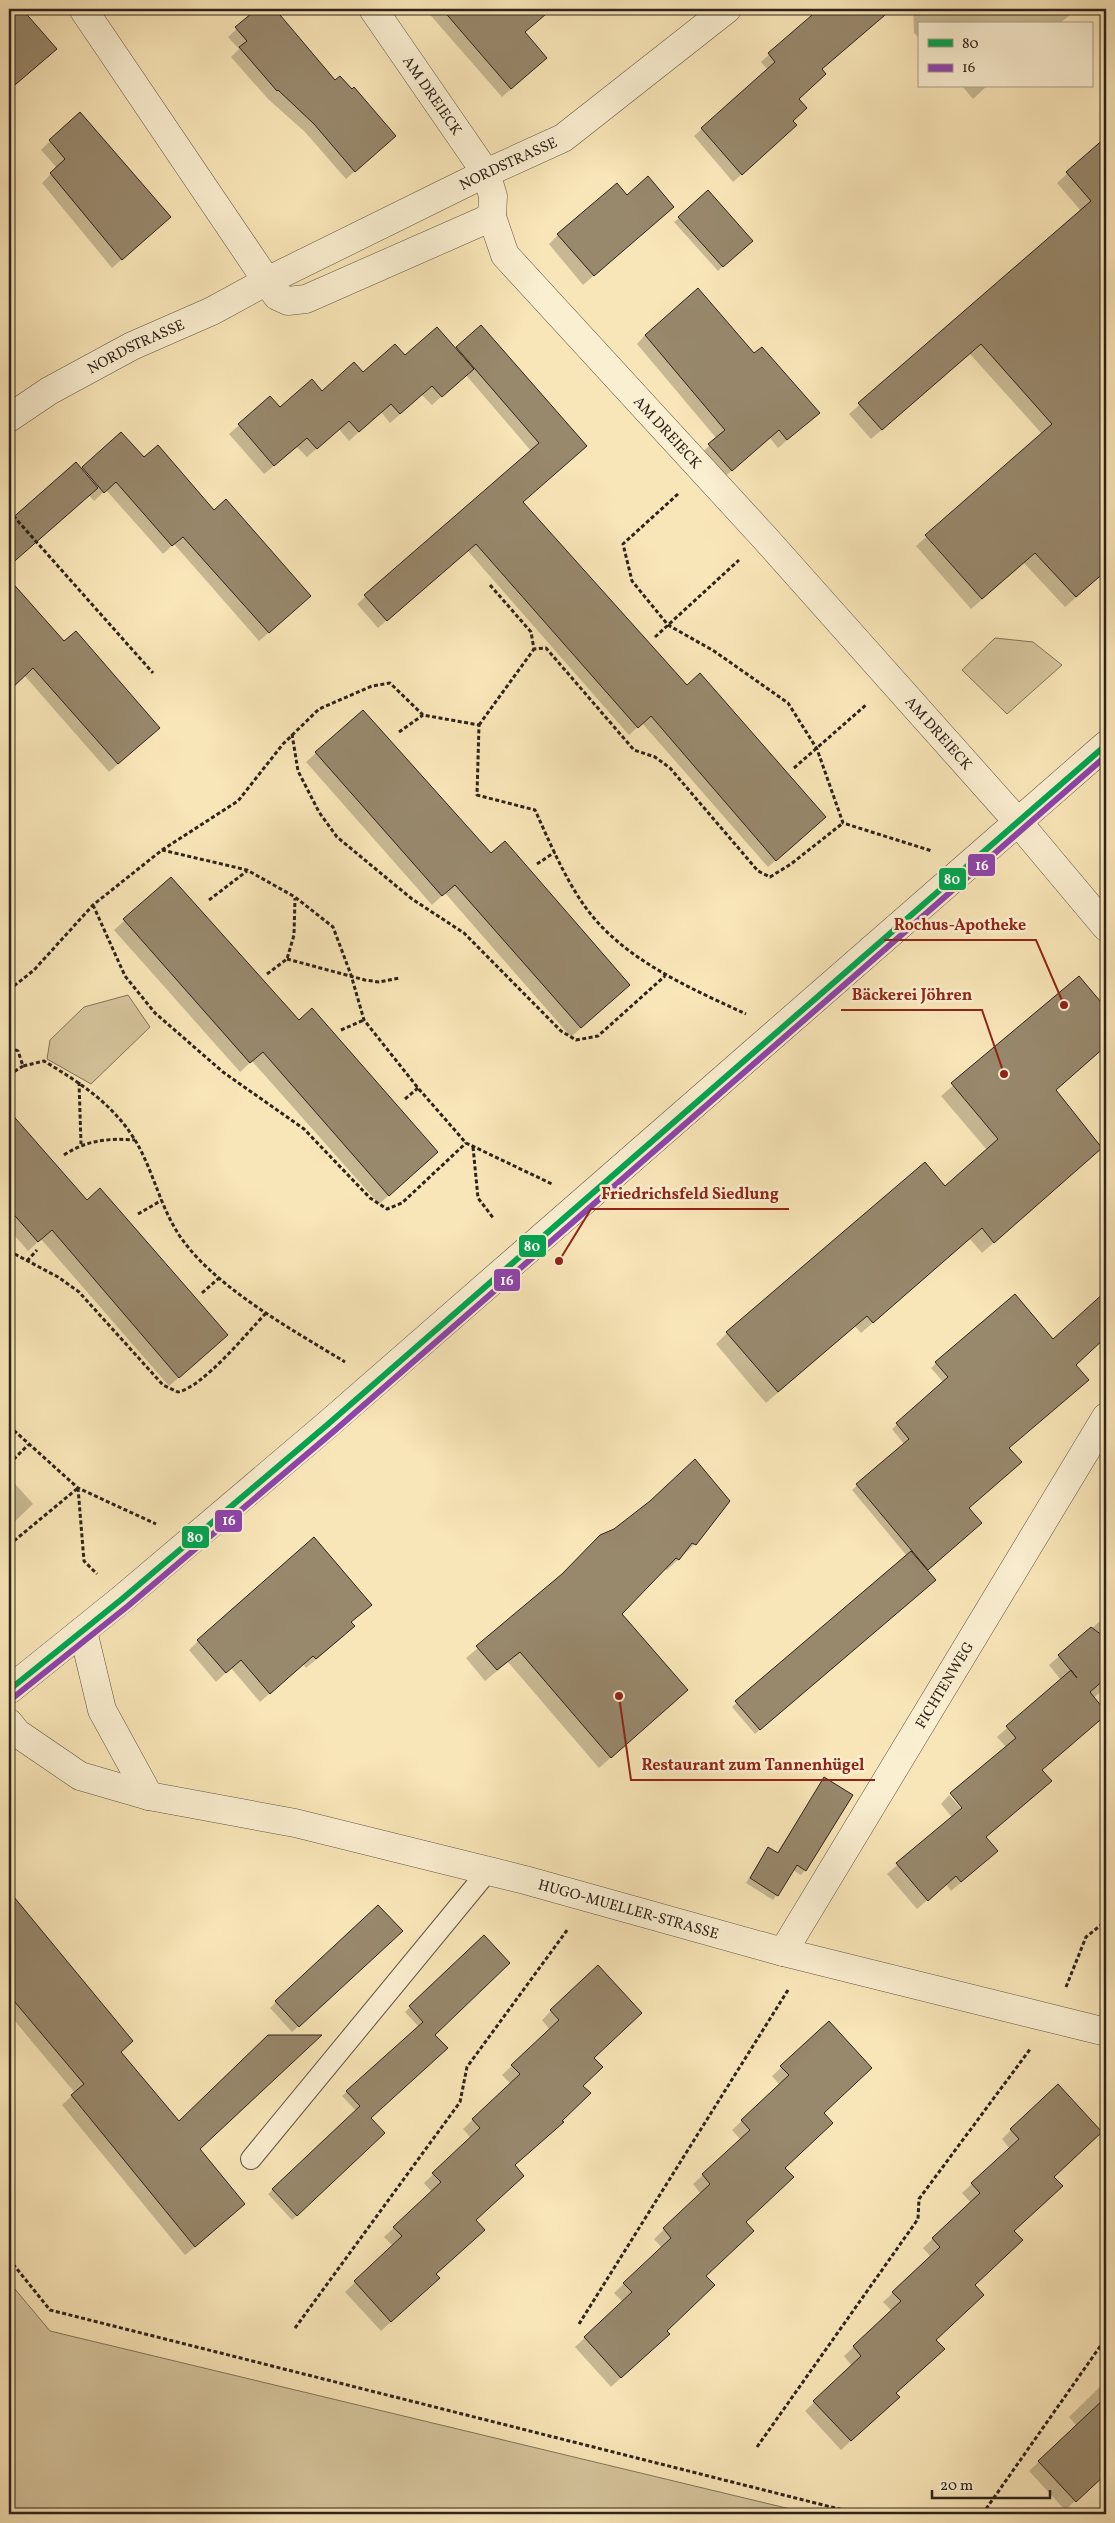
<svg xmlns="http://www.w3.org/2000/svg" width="1115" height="2523" viewBox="0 0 1115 2523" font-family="Vollkorn,serif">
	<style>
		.green { fill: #d6c59d; stroke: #82745c }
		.shadow { fill: #0003 }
		.building { fill: #98886c; stroke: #2e231a }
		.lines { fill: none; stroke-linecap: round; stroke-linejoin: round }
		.service-casing { stroke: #615442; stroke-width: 22 }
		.minor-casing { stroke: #615442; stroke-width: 29 }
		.tertiary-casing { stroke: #615442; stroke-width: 29 }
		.path { stroke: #2e231a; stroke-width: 3; stroke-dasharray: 4 2.5; stroke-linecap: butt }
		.service { stroke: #fbefd1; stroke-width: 20 }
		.minor { stroke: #fbefd1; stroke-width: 28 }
		.tertiary { stroke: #fbefd1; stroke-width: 28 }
		.bus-1-casing { stroke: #fbefd1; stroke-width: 10 }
		.bus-2-casing { stroke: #fbefd1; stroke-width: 10 }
		.bus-1 { stroke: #00a651; stroke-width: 6 }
		.bus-2 { stroke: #8e44ad; stroke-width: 6 }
		.labels { text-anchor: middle; stroke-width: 5; stroke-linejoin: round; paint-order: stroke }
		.street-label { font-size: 15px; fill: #2e231a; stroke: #fbefd1 }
		.leader { fill: none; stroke: #8f2418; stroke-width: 2 }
		.callout-dot { fill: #8f2418; stroke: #fbefd1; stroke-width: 2 }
		.callout-label { font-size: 16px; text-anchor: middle; font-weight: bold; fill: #8f2418; stroke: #fbefd1; stroke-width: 5; stroke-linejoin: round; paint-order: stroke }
		.line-badge { stroke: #fbefd1; stroke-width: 2 }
		.badge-label { font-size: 14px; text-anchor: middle; font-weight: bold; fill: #fff }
	</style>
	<rect width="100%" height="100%" fill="#f9e6b8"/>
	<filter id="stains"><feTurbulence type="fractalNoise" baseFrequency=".004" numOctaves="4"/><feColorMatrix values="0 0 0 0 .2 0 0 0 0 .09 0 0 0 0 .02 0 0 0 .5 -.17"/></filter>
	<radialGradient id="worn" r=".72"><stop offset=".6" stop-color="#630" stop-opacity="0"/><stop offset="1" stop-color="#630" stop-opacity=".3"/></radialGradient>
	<path class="green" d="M995,638L1033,642L1062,665L1007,714L962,670Z
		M128,995L150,1027L91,1084L47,1059L50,1040L84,1007Z
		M9,2282L50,2331L811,2514H9Z"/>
	<path class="shadow" d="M9,9H20L55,49L9,90Z
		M259,9H273L335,81L395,136L346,179L305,132L268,99L231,57L239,49L228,37Z
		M425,9H537L542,15L524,33L546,58L502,97Z
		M837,9H892L855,39Z
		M913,9H1077L1059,24H919V38L914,33Z
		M812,16L821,69L798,99L788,133L733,182L694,136L768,70L761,62Z
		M962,86H987L973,99Z
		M1106,139V339L1076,366L1106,399V489L1098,497L1106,506V571L1065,607L1024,563L971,609L916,546L1042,434L970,354L871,439L849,414L1081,211L1057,183Z
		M50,141L160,226L112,268L42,183L57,168L41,150Z
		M627,197L663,216L583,285L549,244L558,235Z
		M679,218L746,245L718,271L674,222Z
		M481,327L585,446L522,502L687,686L816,825L768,867L642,723L629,735L467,550L378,628L357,604L531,451L466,375L432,405L422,395L390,423L381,412L349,441L339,429L307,457L297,447L264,474L229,434L270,398L280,409L405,357L455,350Z
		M645,335L809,421L778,448L770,438L722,479L700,454L717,439L637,344Z
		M121,434L144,459L214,511L301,605L259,641L174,544L163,554L106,490L94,501L89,495L9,565V522L76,464L81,469Z
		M9,581L150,736L109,772L24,675L13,686L9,682Z
		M316,753L491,854L619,994L571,1037L445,893L432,905L306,762Z
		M171,879L427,1162L379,1204L252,1061L240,1072L114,930Z
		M1079,978L1106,1010V1046L1055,1091L1088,1159L982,1253L970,1239L861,1333L855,1326L766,1403L716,1344L727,1333L945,1188L987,1150L941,1096Z
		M9,1114L217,1345L169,1386L41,1239L28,1251L9,1229Z
		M1106,1293V1336L1074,1365L1008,1448L968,1508L975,1528L927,1571L930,1585L755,1734L732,1707L907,1556L852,1490L904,1444L892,1429L944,1383L931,1368L936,1363L1053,1340Z
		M9,1477L33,1504L9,1527Z
		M651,1502L695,1544L667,1570L664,1569L620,1614L675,1701L599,1768L508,1662L485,1681L466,1658Z
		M1106,1593V1601L1103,1596Z
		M371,1605L350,1623L344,1636L306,1668L303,1664L260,1702L231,1668L216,1682L189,1650L198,1641Z
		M1106,1616V1688L1093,1698L1106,1713L1041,1771V1790L985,1838L987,1860L951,1891L946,1884L917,1909L887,1874L952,1817L941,1804L949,1795L965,1813L1006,1747L997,1737L1061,1680L1049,1665Z
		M825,1778L805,1870L801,1875L793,1870L773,1900L746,1883L768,1848L776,1854Z
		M9,1894L131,2041L120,2052L198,2150L235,2213L185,2255L62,2105L75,2093L9,2014Z
		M395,1937L292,2032L270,2008L276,2002Z
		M484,1937L433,2035L369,2118L384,2133L292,2220L268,2194L357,2112L342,2096L419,2027L405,2012Z
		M551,2011L592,2058L582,2086L513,2166L475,2221L474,2240L435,2275L428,2287L381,2331L345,2292L393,2246L384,2237L432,2192L424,2183L471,2138L463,2129L511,2084L502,2075L550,2030L542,2020Z
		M829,2023L822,2113L659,2343L611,2387L575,2347L623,2302L614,2293L662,2248L654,2239L701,2194L693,2184L741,2140L732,2130L780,2085L772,2076Z
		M1011,2130L1052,2177L935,2340L934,2359L895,2394L888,2406L841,2450L805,2411L852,2366L844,2356L892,2311L883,2302L931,2257L923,2248L971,2203L962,2193L1010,2149L1002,2139Z
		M1106,2381V2473L1065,2510L1029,2471L1077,2426L1069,2417Z"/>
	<path class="building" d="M9,9H22L57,49L9,90Z
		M257,9H275L335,80L340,76L352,89L354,87L396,136L355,172L314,124L278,90L277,91L239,47L247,41L235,27Z
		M442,9H552L525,32L547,58L511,89Z
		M819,9H892L822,69L826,74L799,99L807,108L793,121L797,125L742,175L701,128L775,62L768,53Z
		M80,112L171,217L122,260L50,173L65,159L49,140Z
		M1106,137V571L1076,597L1035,553L982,599L925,535L1052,424L981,344L882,430L858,403L1091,201L1066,172Z
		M648,176L674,207L594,276L557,234L617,183L627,195Z
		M708,190L753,241L723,267L678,217Z
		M698,288L754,353L762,347L820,413L787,440L779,430L732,471L708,444L725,430L645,335Z
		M481,325L587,446L523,502L687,685L700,673L826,817L776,861L651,716L638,728L476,544L387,621L364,595L539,443L456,347Z
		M437,327L474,369L442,397L432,386L400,414L391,404L359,432L349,421L317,449L307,438L274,466L238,424L270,396L280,407L312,379L322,391L354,362L363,372L395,344L405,355Z
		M121,432L144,457L158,445L214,510L226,499L311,596L269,633L183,537L172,546L116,482L104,493L82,467Z
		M76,462L98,488L9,566V521Z
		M9,579L64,641L76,631L160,728L118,764L33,668L9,691Z
		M363,710L491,853L505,841L630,985L581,1028L455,885L442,896L315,752Z
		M171,877L299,1020L312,1008L438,1152L389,1196L263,1052L250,1063L123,919Z
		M1079,976L1106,1008V1046L1056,1090L1102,1148L994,1243L982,1228L873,1323L867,1316L778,1392L726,1332L925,1162L945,1186L998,1139L951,1083Z
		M9,1111L87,1200L100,1188L228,1335L179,1378L52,1230L38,1242L9,1209Z
		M1106,1291V1337L1076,1365L1089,1380L1009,1448L1022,1462L969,1508L982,1523L928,1570L856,1484L909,1439L896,1423L948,1377L935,1362L1015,1294L1053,1339Z
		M695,1459L730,1501L696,1545L692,1543L679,1560L676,1558L622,1614L688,1690L611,1758L520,1652L497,1670L476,1646L562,1574L600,1535L614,1529L650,1501Z
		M314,1537L372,1605L351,1622L355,1626L316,1659L313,1656L270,1694L241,1660L226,1673L197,1640Z
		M911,1551L936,1580L760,1730L735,1701Z
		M1091,1627L1106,1638V1678L1090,1692L1106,1712V1715L1042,1770L1052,1781L986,1837L998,1851L961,1882L956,1876L928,1901L896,1863L962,1808L950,1793L1016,1738L1006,1726L1071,1670L1077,1678L1058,1655Z
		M824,1777L853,1795L806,1871L797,1865L778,1896L750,1878L768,1847L778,1853Z
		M9,1891L133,2041L121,2052L179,2121L268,2035H322L200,2149L245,2204L195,2247L71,2095L84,2084L9,1995Z
		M378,1905L403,1931L299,2027L275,2001Z
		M484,1935L510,1963L435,2035L448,2048L371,2118L385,2133L297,2216L272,2189L360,2106L346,2091L423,2022L409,2006Z
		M598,1965L642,2013L594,2058L603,2067L583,2086L591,2093L562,2121L564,2122L515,2165L524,2176L476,2220L485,2230L436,2274L440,2278L391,2322L354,2281L402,2236L393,2227L441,2182L432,2173L480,2128L472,2119L520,2074L511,2065L559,2020L550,2010Z
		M829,2021L872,2068L824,2113L833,2123L785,2168L794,2177L746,2222L754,2231L706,2276L715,2285L667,2331L670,2334L621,2378L584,2337L632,2292L623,2283L671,2238L663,2228L710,2184L702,2174L750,2130L741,2120L789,2075L780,2066Z
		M1058,2084L1102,2132L1054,2177L1063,2186L1014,2231L1023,2240L975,2285L984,2295L936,2340L945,2349L896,2393L900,2397L851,2441L813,2401L861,2356L853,2346L901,2301L892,2292L940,2247L932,2238L980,2193L971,2183L1019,2139L1010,2129Z
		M1106,2397V2474L1076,2502L1038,2461Z"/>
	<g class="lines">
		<defs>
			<path id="service" d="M251,2159L488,1871"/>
			<g id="minor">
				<path d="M83,9L277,296L288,301L306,299L492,217"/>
				<path id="s1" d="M373,9L486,173L493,196L492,217L505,255L764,537L1018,822L1106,927"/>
				<path id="s2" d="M9,418L49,391L132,346L212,311L267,281L486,173L563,138L727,9"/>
				<path d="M83,1631L102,1710L149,1796"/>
				<path id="s3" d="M9,1723L17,1733L80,1776L149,1796L295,1823L525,1880L783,1952L1106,2032"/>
				<path id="s4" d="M783,1952L1106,1417"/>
			</g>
			<path id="tertiary" d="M9,1690L122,1599L327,1425L1106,745"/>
		</defs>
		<use href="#service" class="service-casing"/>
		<use href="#minor" class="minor-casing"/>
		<use href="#tertiary" class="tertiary-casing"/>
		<path class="path" d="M678,494L623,544L632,581L668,625L714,651L788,703L817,749L843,823L932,851
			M9,511L153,673
			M490,585L531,632L534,649L546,648L634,750L655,757L670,768L758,871L770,877L791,864L843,823
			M655,637L739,560
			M479,725L534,649
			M399,732L423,715
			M292,734L298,771L319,812L337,837L412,899L464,933L561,1031L576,1040L598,1036L665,976
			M794,768L867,704
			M162,850L238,801L283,744L319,709L372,686L390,683L423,715L479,725L477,795L535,810C550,843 565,879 586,908C624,960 690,988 746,1014
			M537,864L555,852
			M209,900L247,871
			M93,905L125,976L155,1013L223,1072L304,1129L370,1198L387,1209L402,1203L466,1143
			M287,959L365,980L379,982L399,978
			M267,974L287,959L294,935L295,898
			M9,990L34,970L93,905L162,850L247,870L295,897L333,927L351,975L364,1020L418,1088L466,1143L552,1184
			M341,1030L364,1020
			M9,1047L18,1051L23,1066L44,1061C80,1083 112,1103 135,1140C152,1168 159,1202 176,1230C208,1284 293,1330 345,1362
			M9,1075L23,1066
			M79,1082L81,1144
			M405,1099L418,1088
			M473,1147L478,1198L494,1219
			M64,1155C87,1140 108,1138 135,1140
			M138,1214L162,1200
			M9,1251L58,1277L79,1292L163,1385L178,1392C203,1387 247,1333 266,1313
			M27,1261L37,1250
			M202,1293L219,1278
			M9,1426L78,1488L156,1524
			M9,1464L28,1445
			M78,1488L84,1561L97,1574
			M9,1545L78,1488
			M1066,1987L1086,1937L1106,1921
			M9,2259L50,2310L859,2514
			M579,2324L788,1990
			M295,2328L460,2102L467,2067L568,1929
			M757,2447L918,2219L919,2199L1031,2048
			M986,2509L1106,2338"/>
		<use href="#service" class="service"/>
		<use href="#minor" class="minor"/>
		<use href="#tertiary" class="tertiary"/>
		<defs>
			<path id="bus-1" d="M9,1690L122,1599L327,1425L1106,745"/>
			<path id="bus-2" d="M14,1697L128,1606L333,1432L1106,756"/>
		</defs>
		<use href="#bus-1" class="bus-1-casing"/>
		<use href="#bus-2" class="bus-2-casing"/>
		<use href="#bus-1" class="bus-1"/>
		<use href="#bus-2" class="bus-2"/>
	</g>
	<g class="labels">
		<g class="street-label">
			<text dy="5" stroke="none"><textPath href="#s1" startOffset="105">AM DREIECK</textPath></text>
			<text dy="5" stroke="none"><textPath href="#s2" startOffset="561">NORDSTRASSE</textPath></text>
			<text dy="5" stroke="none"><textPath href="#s2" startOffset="146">NORDSTRASSE</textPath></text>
			<text dy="5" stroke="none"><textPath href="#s1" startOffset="525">AM DREIECK</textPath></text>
			<text dy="5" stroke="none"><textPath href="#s1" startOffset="930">AM DREIECK</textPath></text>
			<text dy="5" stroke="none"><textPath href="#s4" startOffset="312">FICHTENWEG</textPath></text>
			<text dy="5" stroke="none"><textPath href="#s3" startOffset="654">HUGO-MUELLER-STRASSE</textPath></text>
		</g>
	</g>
	<path class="leader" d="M1064 1005L1036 940H884M1004 1074L982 1010H841M559 1261L591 1209H789M619 1696L631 1780H875"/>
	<g class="callout-dot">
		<circle cx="1064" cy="1005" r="5"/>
		<circle cx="1004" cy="1074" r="5"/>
		<circle cx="559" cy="1261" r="5"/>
		<circle cx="619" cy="1696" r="5"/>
	</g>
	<g class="callout-label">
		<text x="960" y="930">Rochus-Apotheke</text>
		<text x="912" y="1000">Bäckerei Jöhren</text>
		<text x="690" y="1199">Friedrichsfeld Siedlung</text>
		<text x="753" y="1770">Restaurant zum Tannenhügel</text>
	</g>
	<g class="line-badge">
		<rect x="967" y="853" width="29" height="24" rx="5" fill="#8e44ad"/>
		<rect x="938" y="867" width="29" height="24" rx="5" fill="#00a651"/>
		<rect x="518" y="1234" width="29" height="24" rx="5" fill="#00a651"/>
		<rect x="493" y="1268" width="28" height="24" rx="5" fill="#8e44ad"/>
		<rect x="214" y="1509" width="29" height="24" rx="5" fill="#8e44ad"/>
		<rect x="181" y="1525" width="29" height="24" rx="5" fill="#00a651"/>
	</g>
	<g class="badge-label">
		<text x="982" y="870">16</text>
		<text x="952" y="884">80</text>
		<text x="532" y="1251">80</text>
		<text x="507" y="1285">16</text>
		<text x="229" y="1525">16</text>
		<text x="195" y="1542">80</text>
	</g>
	<rect width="1115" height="2523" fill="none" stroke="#f9e6b8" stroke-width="30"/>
	<rect x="10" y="10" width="1095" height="2503" fill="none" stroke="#2e231a" stroke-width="2.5"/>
	<rect x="15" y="15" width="1085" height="2493" fill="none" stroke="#2e231a"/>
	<rect x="918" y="22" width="175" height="65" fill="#fbefd1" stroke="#a99d88"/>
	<rect x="928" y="39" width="25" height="8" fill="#00a651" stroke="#a99d88"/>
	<text x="962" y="48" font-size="15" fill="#2e231a">80</text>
	<rect x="928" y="64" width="25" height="8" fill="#8e44ad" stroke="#a99d88"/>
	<text x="962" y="72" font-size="15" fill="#2e231a">16</text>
	<path d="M932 2490v8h118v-8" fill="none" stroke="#2e231a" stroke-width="2.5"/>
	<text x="940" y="2490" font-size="15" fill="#2e231a" stroke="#fbefd1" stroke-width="4" paint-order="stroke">20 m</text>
	<rect width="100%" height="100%" filter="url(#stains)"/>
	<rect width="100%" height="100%" fill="url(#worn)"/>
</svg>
